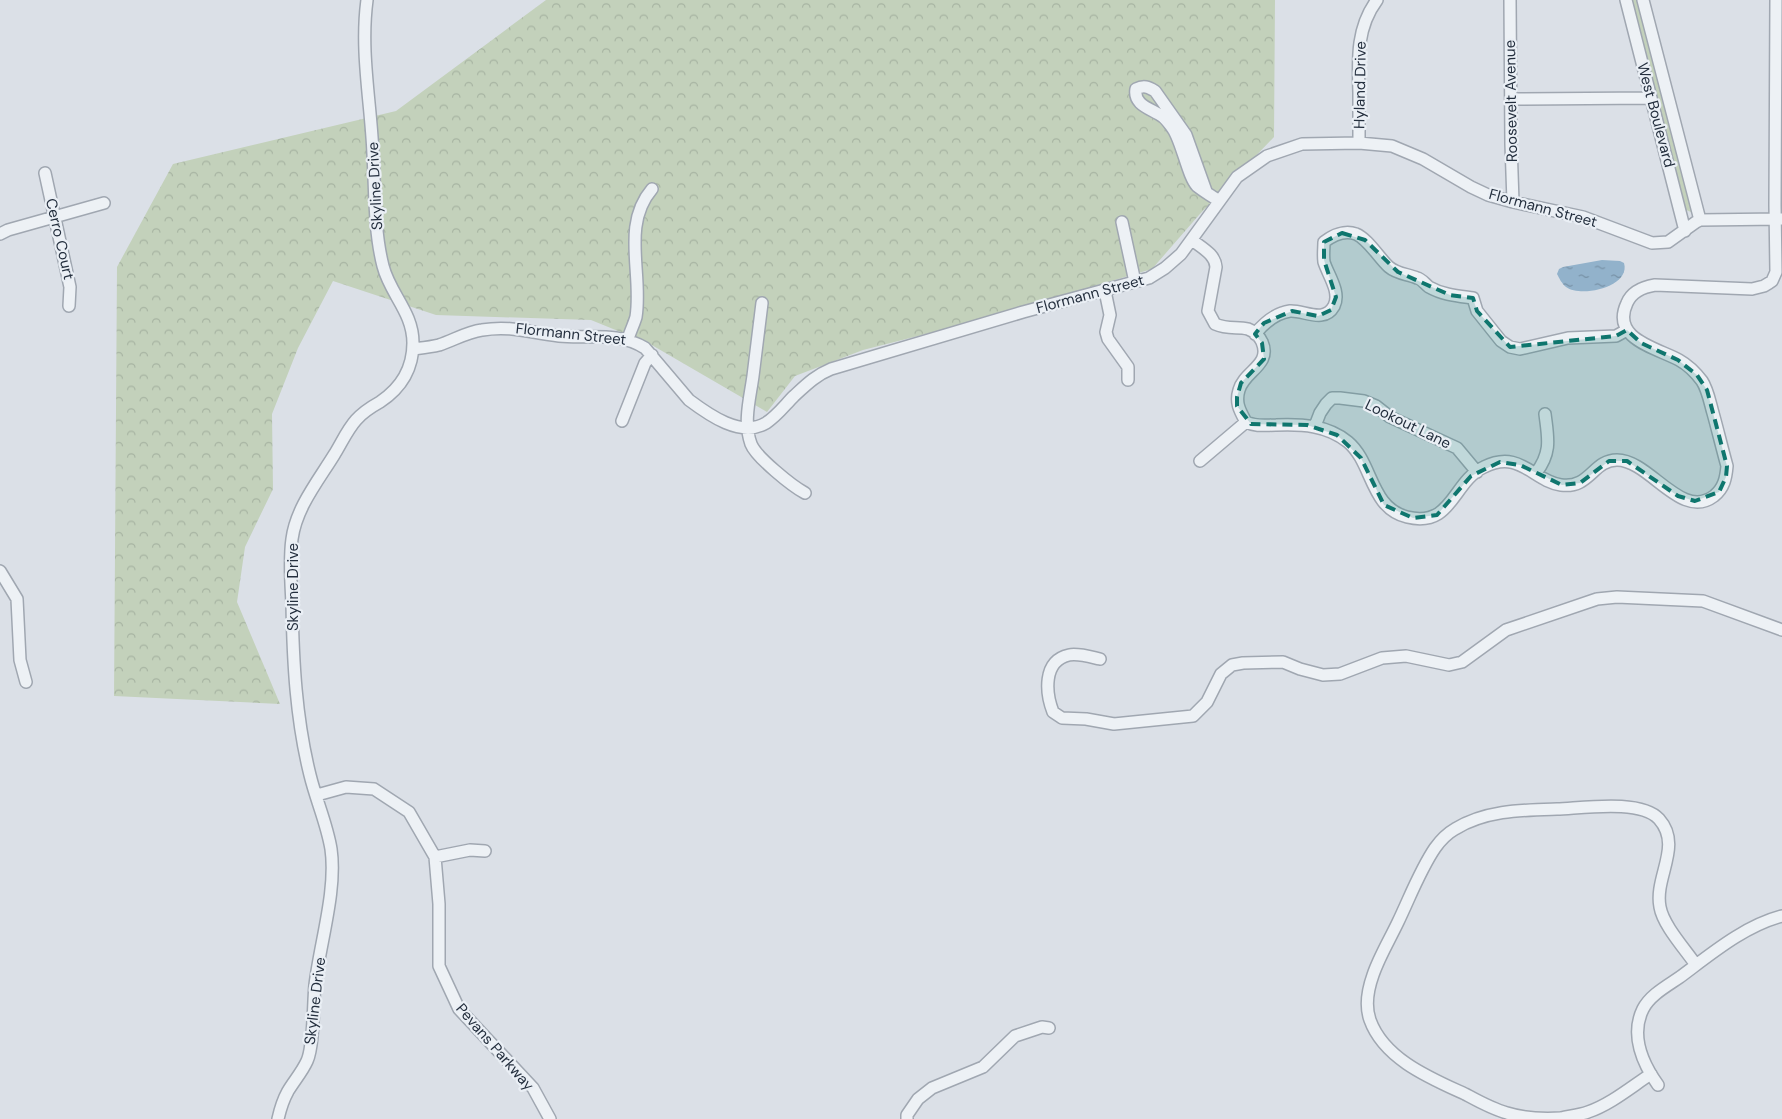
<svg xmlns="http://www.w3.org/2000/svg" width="1782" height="1119" viewBox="0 0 1782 1119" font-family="'DM Sans',sans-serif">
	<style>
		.green { fill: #c3d1bb }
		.forest { fill: url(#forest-crowns) }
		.water { fill: url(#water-ripples) }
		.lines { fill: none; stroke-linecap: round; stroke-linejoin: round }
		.minor-casing { stroke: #a0a7b1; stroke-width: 14 }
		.minor { stroke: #edf1f5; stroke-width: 11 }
		.marked { fill: #0f766e; fill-opacity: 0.2; stroke: #0f766e; stroke-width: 4; stroke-dasharray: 10 6; stroke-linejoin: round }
		.labels { text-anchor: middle; stroke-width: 4.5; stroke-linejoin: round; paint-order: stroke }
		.street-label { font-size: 15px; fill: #242f3e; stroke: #eaeff5 }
	</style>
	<defs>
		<pattern id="forest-crowns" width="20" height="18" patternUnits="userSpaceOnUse" patternTransform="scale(1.25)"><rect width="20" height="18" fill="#c3d1bb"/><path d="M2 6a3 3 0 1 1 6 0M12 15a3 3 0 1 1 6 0" fill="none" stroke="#a7b4a2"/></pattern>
		<pattern id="water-ripples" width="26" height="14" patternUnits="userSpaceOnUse" patternTransform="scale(1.25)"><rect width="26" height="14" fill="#92b2cb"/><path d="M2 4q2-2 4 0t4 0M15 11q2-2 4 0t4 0" fill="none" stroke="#7791a6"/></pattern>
	</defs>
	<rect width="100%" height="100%" fill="#dbe0e7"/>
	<path class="green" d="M1630,0H1640L1693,211L1691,212L1686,210L1681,195Z"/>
	<path class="forest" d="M546,0H1275L1274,137L1199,215L1152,269L965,324L863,350L795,376L767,412L650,344L591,320L436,315L333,281L298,348L272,414L273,489L245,547L237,602L280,704L114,696L117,267L173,164L396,111Z"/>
	<path class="water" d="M1602,260L1620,261L1624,263C1631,287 1581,298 1566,287C1562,284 1559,278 1557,274L1559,269L1563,267Z"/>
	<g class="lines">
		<defs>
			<path id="minor" d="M1510,0L1511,144L1513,202
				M1626,0L1685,231
				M1643,0L1700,220
				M1511,99L1651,98
				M1359,143C1359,126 1359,109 1359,93C1358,60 1356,28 1377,0
				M45,173L70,287L69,306
				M1206,191L1186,135L1155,91C1148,87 1144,85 1136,89C1133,106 1153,109 1163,117C1167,120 1170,125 1173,129C1182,142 1188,177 1197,186C1203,191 1212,196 1219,201
				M1122,222L1135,282
				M0,234L8,230L104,203
				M1192,240C1202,248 1215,254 1216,267L1208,311L1215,324C1228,330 1238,326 1248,329C1254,331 1260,337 1262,342C1272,365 1244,371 1239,390C1235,403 1240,411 1246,422C1256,427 1266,425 1276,425C1302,424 1327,425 1348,442C1373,463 1370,508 1407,517C1453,528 1452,482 1484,467C1520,449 1533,481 1561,485C1590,489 1593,460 1617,460C1650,460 1681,521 1714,496C1724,488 1726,478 1727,466C1722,448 1718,431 1713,413C1710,403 1708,390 1702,381C1696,373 1688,365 1679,360C1657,348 1610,339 1627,303C1632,291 1643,287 1655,285L1752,289L1764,286L1769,283L1772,281L1776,272L1775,205L1776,0
				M1105,291L1110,315L1106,332L1108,339L1128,367V380
				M762,303C759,327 756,351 753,376C750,398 743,422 751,444C756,457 792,486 805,493
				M1255,334C1264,323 1275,313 1290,311C1304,310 1324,324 1334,306C1341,292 1328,275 1324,262C1323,255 1324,248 1324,242C1333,235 1345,230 1356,234C1368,239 1379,258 1389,267C1397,274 1408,274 1417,278C1422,279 1425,284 1429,287C1443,295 1458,296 1473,298L1477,311L1501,341L1510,347L1520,349L1568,338L1616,336L1627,330
				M628,339C630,332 634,324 636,317C643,274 621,225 652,189
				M413,349C421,348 431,347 439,345C454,340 467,332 482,330C511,325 531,333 559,336C588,339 618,331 645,348L689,400C709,415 741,438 766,423C777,416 785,405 794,396C806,385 816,375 831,369L1023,312L1149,278L1165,268L1181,254L1237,177L1267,156L1302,144L1359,143L1392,146L1423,159L1471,187L1488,195L1513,202L1583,217L1652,243L1668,242L1696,222L1700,220L1782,219
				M622,421L645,363L652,355
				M1315,426L1320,413L1326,404L1332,398H1340L1364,401L1376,406L1390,417L1457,448L1477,472
				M1200,461L1246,422
				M1536,473C1552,452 1548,438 1545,414
				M0,571L17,599L20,660L26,682
				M1100,659C1091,657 1078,653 1069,655C1042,661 1046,694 1053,712L1062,718L1086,719L1114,724L1193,716L1207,702L1221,674L1232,665L1243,663L1283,662L1300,669L1323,675L1340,674L1382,658L1406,656L1449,665L1462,662L1506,630L1597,599L1617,597L1703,601L1782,630
				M317,795L346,787L374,789L409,812L435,857L439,904V966L459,1009L533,1088L550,1119
				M435,857L470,850L485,851
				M1651,1074C1631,1087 1611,1104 1588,1112C1580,1115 1570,1116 1561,1118C1544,1119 1523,1118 1507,1113C1492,1109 1478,1101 1465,1094C1430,1078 1384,1059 1370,1020C1365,1006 1368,989 1373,975C1379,957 1390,939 1398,922C1410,897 1420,870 1435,848C1440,841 1448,833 1455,829C1486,810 1523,810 1557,809C1583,808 1641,799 1659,819C1683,846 1654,877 1660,907C1663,925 1685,949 1696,965
				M1658,1085C1643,1064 1630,1035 1643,1009C1650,995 1667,986 1680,977C1711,954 1744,926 1782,916
				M278,1119C280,1110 283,1100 288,1091C294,1081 302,1072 307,1061C314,1046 313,1004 315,985C320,943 337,890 331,849C327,824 316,800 310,775C296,719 293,662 292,604C291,583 289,560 292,539C296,508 318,481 334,455C341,444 347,430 356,420C363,412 371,407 380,402C401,388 413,368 413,343C413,312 390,294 383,266C374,231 375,190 373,154C371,103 360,52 367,0
				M907,1119V1115L918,1099L932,1088L983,1067L1015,1036L1042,1027L1049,1028"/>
		</defs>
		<use href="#minor" class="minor-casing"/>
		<use href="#minor" class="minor"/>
	</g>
	<path class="marked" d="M1342,233L1365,240L1398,272L1450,295L1473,298L1477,311L1510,347L1616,336L1627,330L1641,343L1678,360L1697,375L1707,390L1727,466L1726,477L1719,492L1695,501L1678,496L1627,461H1609L1580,483L1562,485L1520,465L1500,462L1471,476L1437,515L1413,518L1384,505L1361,458L1337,435L1307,425L1251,424L1237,406V397L1241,383L1264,359L1262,343L1255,334L1264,323L1292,311L1318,316L1331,310L1336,297L1324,260V242Z"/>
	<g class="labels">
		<g class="street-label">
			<text transform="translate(1360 85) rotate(-89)" y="5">Hyland Drive</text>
			<text transform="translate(1511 101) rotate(-91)" y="5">Roosevelt Avenue</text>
			<text transform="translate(1656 115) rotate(75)" y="5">West Boulevard</text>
			<text transform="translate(375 186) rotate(-93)" y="5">Skyline Drive</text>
			<text transform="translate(1543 208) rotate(15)" y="5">Flormann Street</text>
			<text transform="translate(60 239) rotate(77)" y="5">Cerro Court</text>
			<text transform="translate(1090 294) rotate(-15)" y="5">Flormann Street</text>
			<text transform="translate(571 334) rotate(6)" y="5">Flormann Street</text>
			<text transform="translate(1408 424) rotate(26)" y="5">Lookout Lane</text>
			<text transform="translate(293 587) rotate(-90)" y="5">Skyline Drive</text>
			<text transform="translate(315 1001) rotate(-83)" y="5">Skyline Drive</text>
			<text transform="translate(495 1047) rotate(49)" y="5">Pevans Parkway</text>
		</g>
	</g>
</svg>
